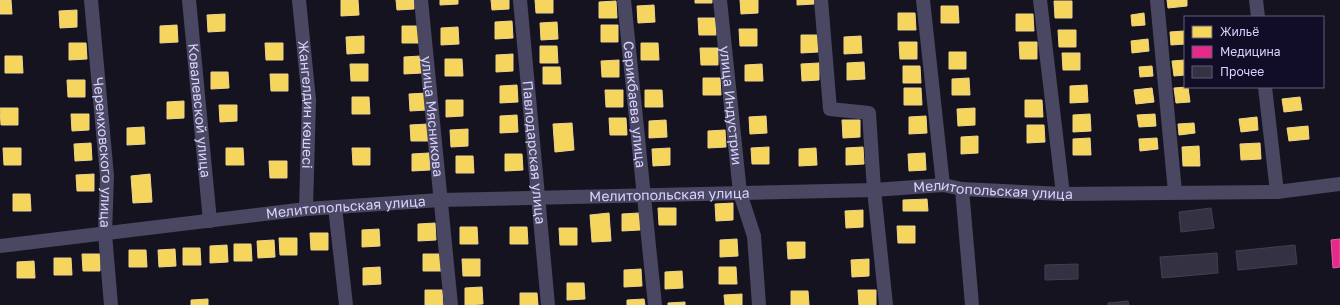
<svg xmlns="http://www.w3.org/2000/svg" width="1340" height="305" viewBox="0 0 1340 305" font-family="'Golos Text',sans-serif">
	<style>
		.homes { fill: #f6d55c; stroke: #edd48d }
		.health { fill: #e7298a; stroke: #e25cad }
		.building { fill: #343142; stroke: #433e54 }
		.lines { fill: none; stroke-linecap: round; stroke-linejoin: round }
		.minor { stroke: #494761; stroke-width: 14 }
		.labels { text-anchor: middle; stroke-width: 4; stroke-linejoin: round; paint-order: stroke }
		.street-label { font-size: 14px; fill: #d8d2ff; stroke: #120d26 }
	</style>
	<rect width="100%" height="100%" fill="#161320"/>
	<path class="homes" d="M0,0H11L12,14H0Z
		M341,0H358L359,15L341,16Z
		M396,0H414V9L397,10Z
		M440,0H458V4L440,5Z
		M491,0H509V9L492,10Z
		M535,0H553V13H536Z
		M695,0H712V3H695Z
		M740,0H758V13L741,14Z
		M797,0H814V4L797,5Z
		M1167,0H1187V6L1168,8Z
		M616,1L617,18H599V2Z
		M1054,1H1072V18H1055Z
		M654,5L655,22L638,23L637,6Z
		M941,6H958L959,23H941Z
		M77,10V27L60,28L59,11Z
		M898,13H915L916,30H898Z
		M1144,13L1145,25L1132,26L1131,15Z
		M225,14V31L208,32L207,15Z
		M1016,14H1033L1034,31H1016Z
		M698,18H716V35H699Z
		M512,21L513,38L495,39V22Z
		M557,22L558,39L541,40L540,23Z
		M177,25L178,42L160,43V26Z
		M601,25H618V42H601Z
		M402,26H419L420,43H402Z
		M458,27L459,44L441,45V28Z
		M739,29H757V46H740Z
		M1058,30H1076V47H1059Z
		M1184,31L1185,44L1171,45L1170,32Z
		M801,35H818V52L801,53Z
		M364,36V53L347,54L346,37Z
		M861,36L862,53L844,54V37Z
		M1148,39L1149,51L1132,53L1131,41Z
		M899,42H917V59H900Z
		M1019,42H1037V59H1020Z
		M69,43H86L87,59L69,60Z
		M265,43H283V60H266Z
		M641,43H658L659,60H641Z
		M540,46H557L558,63H540Z
		M700,48H718V65H701Z
		M949,52H966V69H949Z
		M1062,53H1080V70H1063Z
		M513,54V71L496,72V55Z
		M5,56H22L23,73H5Z
		M421,56L422,73L404,74V57Z
		M445,59H462L463,76H445Z
		M619,60V77H602L601,61Z
		M1185,60V75L1174,76L1172,61Z
		M864,62L865,79L847,80V63Z
		M819,63V80L802,81L801,64Z
		M350,64H368V81H351Z
		M762,64L763,81H745V65Z
		M903,66H920L921,83H903Z
		M1152,66L1153,76L1140,77L1139,67Z
		M543,67H560L561,84H543Z
		M211,72H228L229,88L211,89Z
		M270,74H288V91H271Z
		M703,78H720L721,95H703Z
		M969,78L970,95H952V79Z
		M67,80H85V97H68Z
		M517,85L518,102L500,103V86Z
		M1087,85L1088,102L1070,103V86Z
		M1188,87L1190,102L1176,103L1174,88Z
		M904,88H921L922,105H904Z
		M1152,88L1154,102L1136,104L1134,90Z
		M605,90H623V107H606Z
		M645,90H662L663,107H645Z
		M427,93V110L410,111L409,94Z
		M352,97H369L370,114H352Z
		M1300,97L1302,110L1284,112L1282,99Z
		M446,100H463V116L446,117Z
		M1025,100H1042L1043,117H1025Z
		M184,101V118L167,119V102Z
		M219,105H237V121L220,122Z
		M0,108H18V125H1Z
		M975,108V125L958,126L957,109Z
		M71,114H89V130L72,131Z
		M1090,114L1091,131L1073,132V115Z
		M1155,114L1156,126L1139,127L1137,115Z
		M517,115L518,132L500,133V116Z
		M766,116L767,133L750,134L749,117Z
		M926,116L927,133L909,134V117Z
		M1257,117L1258,130L1241,132L1239,119Z
		M609,118H626L627,135H610Z
		M666,120L667,137L649,138V121Z
		M842,120H860V137L843,138Z
		M572,123L574,150L555,152L553,124Z
		M1194,123L1195,133L1179,135L1178,124Z
		M428,124V141H411L410,125Z
		M1027,125H1044L1045,142L1027,143Z
		M1308,126L1309,139L1289,141L1287,128Z
		M144,127L145,144L127,145V128Z
		M468,129V146L451,147L450,130Z
		M725,130L726,147L708,148V131Z
		M978,136V153L961,154V137Z
		M1090,138L1091,155H1073V139Z
		M1157,138L1158,149L1140,151L1139,139Z
		M91,143L92,160L75,161L74,144Z
		M1260,143L1261,159L1241,160L1240,144Z
		M1199,146L1200,166H1183L1182,147Z
		M769,147V164H752L751,148Z
		M863,147L864,164L846,165V148Z
		M3,148H21V165H4Z
		M226,148H243L244,165H226Z
		M352,148H370V165H353Z
		M670,148V165L653,166L652,149Z
		M816,148L817,165L799,166V149Z
		M429,153L430,170L412,171V154Z
		M925,153L926,170L909,171L908,154Z
		M505,154H522L523,170L505,171Z
		M456,156H473L474,173H456Z
		M269,161H287V178H270Z
		M94,174V191H77L76,175Z
		M150,174L152,202L133,203L131,176Z
		M13,194H30L31,211H13Z
		M927,199L928,211H903V200Z
		M733,203V220L716,221L715,204Z
		M658,208H676V225H659Z
		M863,210V227L846,228L845,211Z
		M609,213L611,241L592,242L590,215Z
		M639,213L640,230L622,231V214Z
		M435,223L436,240L418,241V224Z
		M897,226H915V243H898Z
		M460,227H477L478,244H460Z
		M510,227H527L528,244H510Z
		M559,228H577V245H560Z
		M379,229L380,246L362,247V230Z
		M310,233H328V250H311Z
		M279,238H297V255H280Z
		M737,239L738,256L720,257V240Z
		M274,240L275,257L258,258L257,241Z
		M787,242H805V258L788,259Z
		M234,244H251L252,261H234Z
		M227,245L228,262L210,263V246Z
		M183,248H200L201,265H183Z
		M175,249L176,266L159,267L158,250Z
		M129,250H146L147,267H129Z
		M82,254H100V271H83Z
		M423,254H440L441,271H423Z
		M54,258H71L72,275H54Z
		M462,259H480V276H463Z
		M869,259V276L852,277L851,260Z
		M34,261L35,278H17V262Z
		M380,267L381,284L363,285V268Z
		M719,267H736L737,284H719Z
		M641,269L642,286L624,287V270Z
		M682,271L683,288L665,289V272Z
		M567,283H584L585,299L567,300Z
		M482,287L483,304L465,305V288Z
		M425,290H442L443,305H425Z
		M858,290H876V305H859Z
		M791,291H808L809,305H791Z
		M520,293H537L538,305H520Z
		M742,294V305H725L724,295Z
		M208,299V305H191V300Z
		M644,299L645,305H627V300Z
		M685,302V305H668V303Z"/>
	<path class="health" d="M1340,239V267L1333,268L1331,240Z"/>
	<path class="building" d="M1211,208L1214,228L1181,232L1179,212Z
		M1295,245L1297,264L1238,270L1236,251Z
		M1217,253L1218,273L1162,278L1160,257Z
		M1078,264V279L1045,280V265Z
		M1128,301L1129,305H1108V303Z"/>
	<g class="lines">
		<g class="minor">
			<path id="s1" d="M91,0L107,176L105,234L111,305"/>
			<path id="s2" d="M189,0L210,221"/>
			<path id="s3" d="M299,0L309,100L306,209"/>
			<path id="s4" d="M421,0L451,305"/>
			<path id="s5" d="M520,0L548,305"/>
			<path id="s6" d="M624,0L655,305"/>
			<path id="s7" d="M720,0L740,193L754,236L759,305"/>
			<path d="M821,0L830,109L869,113L874,190L886,305"/>
			<path d="M923,0L943,185"/>
			<path d="M1040,0L1063,194"/>
			<path d="M1157,0L1175,192"/>
			<path d="M1256,0L1258,17"/>
			<path d="M1265,87L1277,192"/>
			<path d="M962,189L972,305"/>
			<path d="M335,207L346,305"/>
			<path id="s8" d="M0,246L306,209L440,200L874,190L943,185L962,189L1063,194L1277,192L1340,184"/>
		</g>
	</g>
	<g class="labels">
		<g class="street-label">
			<text dy="5" stroke="none"><textPath href="#s3" startOffset="105">Жангелдин көшесі</textPath></text>
			<text dy="5" stroke="none"><textPath href="#s6" startOffset="105">Серикбаева улица</textPath></text>
			<text dy="5" stroke="none"><textPath href="#s7" startOffset="106">улица Индустрии</textPath></text>
			<text dy="5" stroke="none"><textPath href="#s2" startOffset="111">Ковалевской улица</textPath></text>
			<text dy="5" stroke="none"><textPath href="#s4" startOffset="117">улица Мясникова</textPath></text>
			<text dy="5" stroke="none"><textPath href="#s1" startOffset="153">Черемховского улица</textPath></text>
			<text dy="5" stroke="none"><textPath href="#s5" startOffset="153">Павлодарская улица</textPath></text>
			<text dy="5" stroke="none"><textPath href="#s8" startOffset="996">Мелитопольская улица</textPath></text>
			<text dy="5" stroke="none"><textPath href="#s8" startOffset="672">Мелитопольская улица</textPath></text>
			<text dy="5" stroke="none"><textPath href="#s8" startOffset="348">Мелитопольская улица</textPath></text>
		</g>
	</g>
	<rect x="1184" y="16" width="140" height="72" fill="#120d26" stroke="#615c7d"/>
	<rect x="1192" y="26" width="20" height="12" fill="#f6d55c" stroke="#615c7d"/>
	<text x="1220" y="36" font-size="12" fill="#d8d2ff">Жильё</text>
	<rect x="1192" y="46" width="20" height="12" fill="#e7298a" stroke="#615c7d"/>
	<text x="1220" y="56" font-size="12" fill="#d8d2ff">Медицина</text>
	<rect x="1192" y="66" width="20" height="12" fill="#343142" stroke="#615c7d"/>
	<text x="1220" y="76" font-size="12" fill="#d8d2ff">Прочее</text>
</svg>
